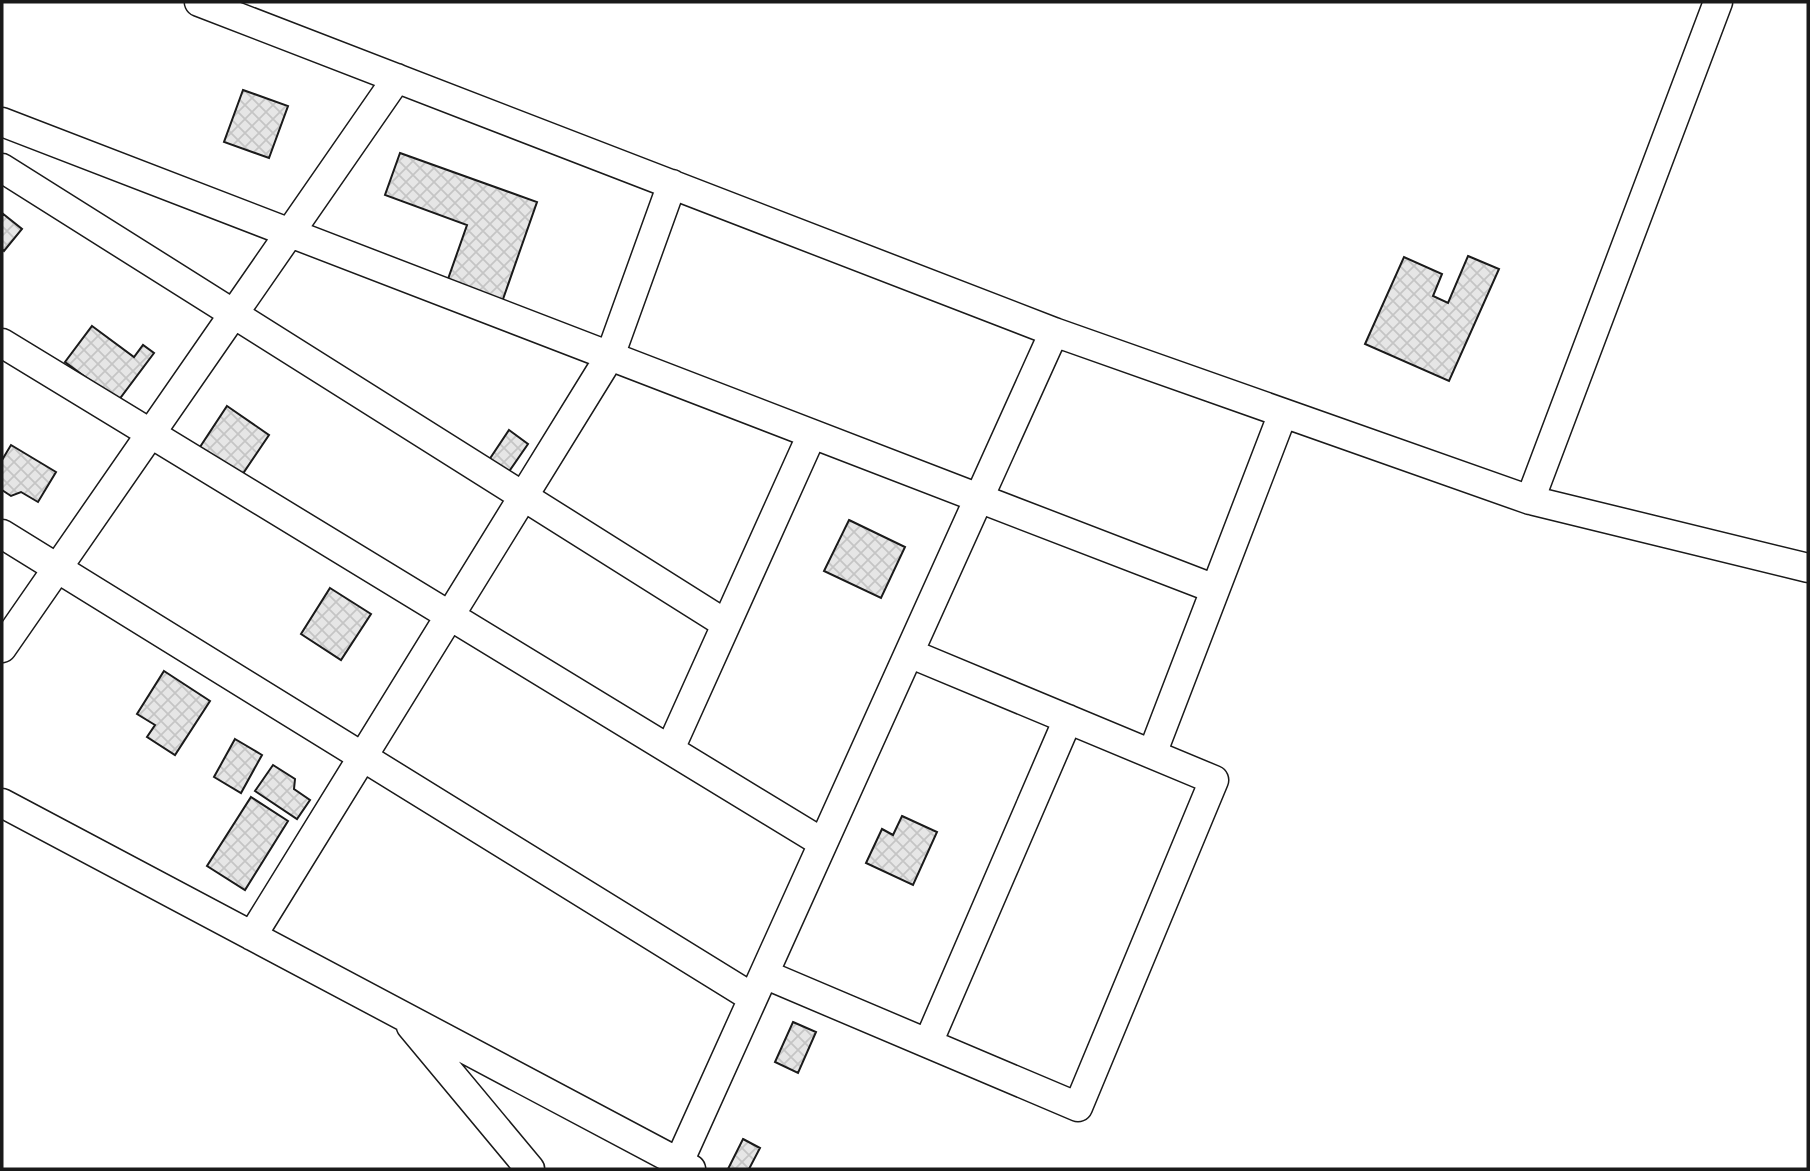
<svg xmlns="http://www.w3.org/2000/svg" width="1810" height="1171" viewBox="0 0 1810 1171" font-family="'Sofia Sans Condensed',sans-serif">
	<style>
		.building { fill: url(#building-cross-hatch); stroke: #1a1a1a; stroke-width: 2 }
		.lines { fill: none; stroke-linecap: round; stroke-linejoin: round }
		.minor-casing { stroke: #1a1a1a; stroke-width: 31 }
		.minor { stroke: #fff; stroke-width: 28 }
	</style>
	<defs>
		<pattern id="building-cross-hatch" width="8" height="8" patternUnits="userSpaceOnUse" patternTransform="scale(1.75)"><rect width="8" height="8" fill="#e6e6e6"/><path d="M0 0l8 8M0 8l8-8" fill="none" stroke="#c5c5c5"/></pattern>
	</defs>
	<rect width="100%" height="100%" fill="#fff"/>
	<path class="building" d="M243,90L288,106L269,158L224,142Z
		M400,153L537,202L502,302L447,282L467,225L385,195Z
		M2,213L22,229L4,251L2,249Z
		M1468,256L1499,269L1449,381L1365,344L1404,257L1442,274L1433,296L1448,303Z
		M92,326L134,357L143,345L154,353L118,401L65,362Z
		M227,406L269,435L242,475L200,447Z
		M509,430L528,444L506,476L487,463Z
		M11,445L56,472L38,502L21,492L11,496L2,490V460Z
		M849,520L905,547L881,598L824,571Z
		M330,588L371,614L341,660L301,634Z
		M164,671L210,701L175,755L147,737L155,725L137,714Z
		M235,739L262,755L241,793L214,777Z
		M273,765L295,779L294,789L310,800L297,819L255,791Z
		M251,797L288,821L245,890L207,866Z
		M902,816L937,832L913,885L866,863L882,829L893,835Z
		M793,1022L816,1032L798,1073L775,1062Z
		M743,1139L760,1148L749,1169H728Z"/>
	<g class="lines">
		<defs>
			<path id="minor" d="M199,2L1054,332L1530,500L1808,568
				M2,122L1215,589
				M2,168L726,624
				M2,343L823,843
				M1530,500L1718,2
				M2,534L753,998
				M2,648L397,78
				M670,749L812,434
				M1152,754L1283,413
				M2,803L691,1169
				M252,936L610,356L672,184
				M764,974L1078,1107L1214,780L909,653
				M411,1026L530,1169
				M928,1043L1068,719
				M679,1162L1054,332"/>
		</defs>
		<use href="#minor" class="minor-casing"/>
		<use href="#minor" class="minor"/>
	</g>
	<rect width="1810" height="1171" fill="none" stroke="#1a1a1a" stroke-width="7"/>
</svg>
